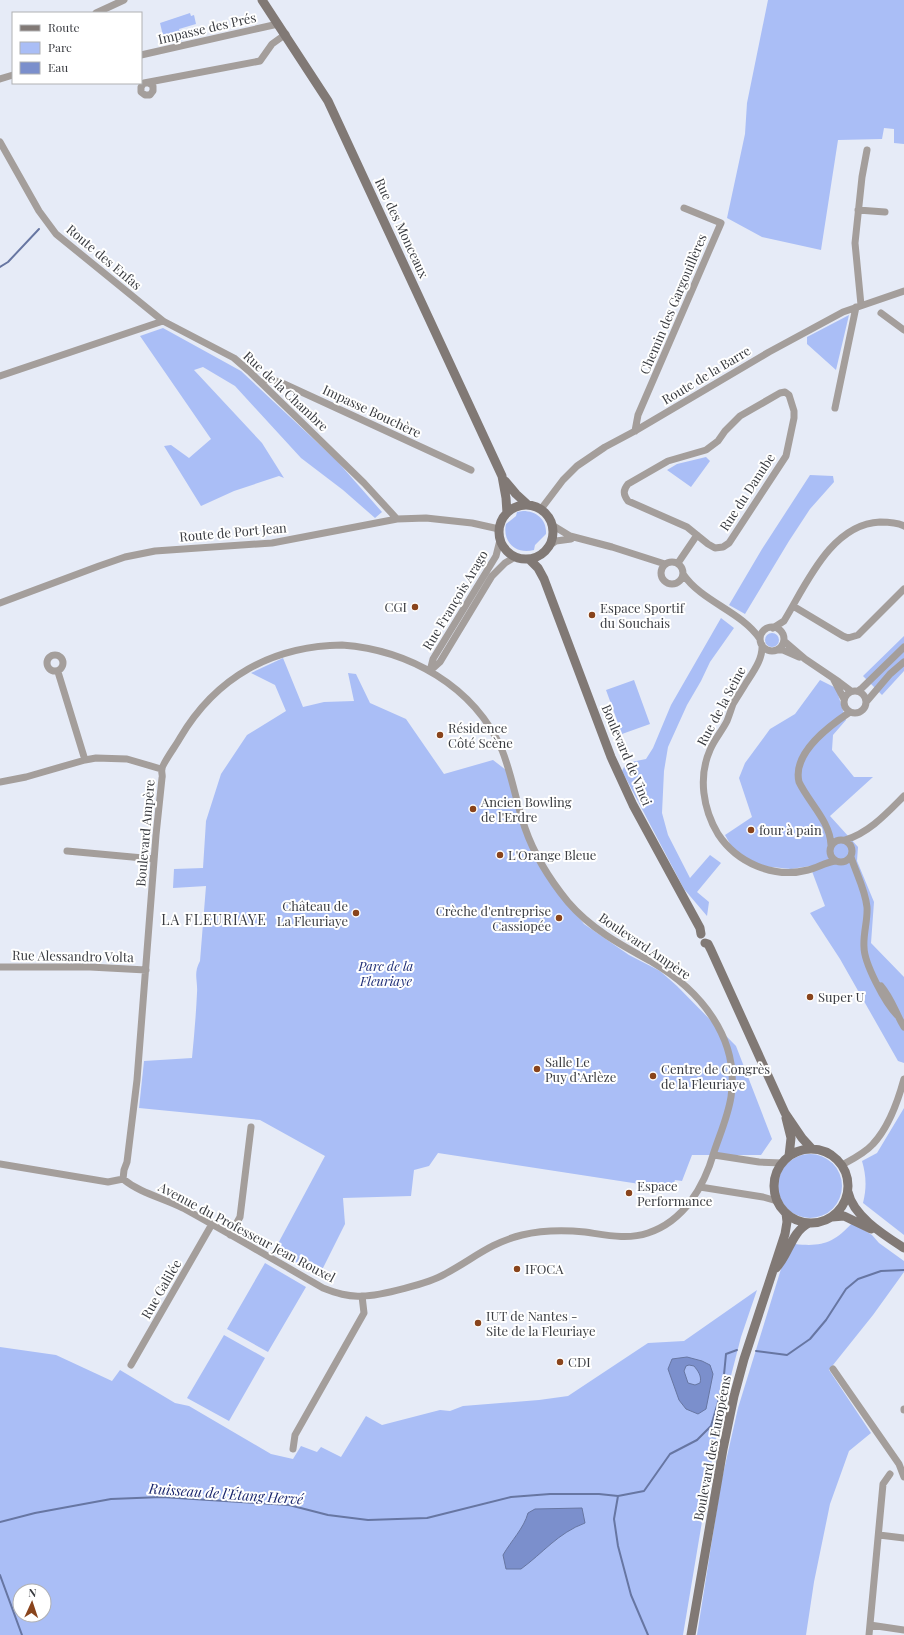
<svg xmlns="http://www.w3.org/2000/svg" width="904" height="1635" viewBox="0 0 904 1635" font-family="'Playfair Display',serif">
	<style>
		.green { fill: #aabef6; fill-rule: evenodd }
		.water { fill: #7b8fcc; stroke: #6776a2; fill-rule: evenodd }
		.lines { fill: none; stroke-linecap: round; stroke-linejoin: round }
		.stream { stroke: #6776a2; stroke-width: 2 }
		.street { stroke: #a49e9b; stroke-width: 7 }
		.secondary { stroke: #817975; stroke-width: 9 }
		.poi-dot { fill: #89441c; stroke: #fff; stroke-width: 1.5 }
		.labels { text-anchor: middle; stroke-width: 4; stroke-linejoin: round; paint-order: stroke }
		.street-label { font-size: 13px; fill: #393b40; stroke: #fff }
		.poi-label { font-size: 13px; fill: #393b40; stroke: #fff; text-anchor: start }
		.park-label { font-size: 13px; font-style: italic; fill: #1f2e76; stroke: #fff }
		.neighbourhood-label { font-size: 14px; letter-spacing: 1px; fill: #393b40; stroke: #fff }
		.water-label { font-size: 14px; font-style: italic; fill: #19256c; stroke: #fff }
	</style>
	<rect width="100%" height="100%" fill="#e6ebf7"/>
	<path class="green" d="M768,0H904V144L894,143V129L884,128L882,139L838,140L821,250L762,237L727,218L745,134L747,103Z
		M190,13L191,16L194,15L196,24L179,29L182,41L165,44L160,23Z
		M849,315L836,370L807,344V337Z
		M163,328L241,371L337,461L382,512L375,518L343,490L301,458L235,386L203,367L194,370L262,443L284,478L279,476L234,491L201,506L164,446L171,445L189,458L211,439L140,336Z
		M706,457L710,461L691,487L667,470L677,464Z
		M810,475L833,476L834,482L810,509L789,541L745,614L729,605L762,549Z
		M523,511C537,511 547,520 546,534L535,545L534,550C516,555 502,542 506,524L516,516L517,512Z
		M721,618L734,628L710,662L701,681L687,705L668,747L664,771L662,813L668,835L690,878L710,855L721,863L697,892L709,902L707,916L684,889L622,771L626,763L646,759L653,748L671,705Z
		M765 640a7 7 0 1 1 14 0a7 7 0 1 1-14 0Z
		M904,636V671L882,695L863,676Z
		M283,658L303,707L324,702L354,701L348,673L356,674L370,703L406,719L444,774L493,760L506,770L543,871L584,924L629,955L660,971L677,986L736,1046L772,1139L761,1155H692L682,1181L675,1180L672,1189L438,1153L429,1166L414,1170L411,1196L343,1198L345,1224L319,1276L274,1251L325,1156L260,1120L139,1108L144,1061L192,1058C194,1037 196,1015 197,993C198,980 193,974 200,961L206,886L173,888L174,869L203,868L206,821L221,774L247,735L286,711L275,685L251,673Z
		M634,680L650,724L622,734L606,690Z
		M820,680L836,688L846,720L833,735L832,750L854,777H873L830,816L858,847L857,861L874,902L871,943L904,977V1063L898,1061L840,959L810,913L825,906L810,866L791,869L762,866L734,851L725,835L752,817L739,778L745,763L770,729L795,714Z
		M904,1108V1235L863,1203C867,1187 866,1175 862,1161L877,1153Z
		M778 1186a32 32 0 1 1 64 0a32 32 0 1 1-64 0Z
		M852,1223L872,1235L879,1243L904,1261V1272L873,1315L829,1370L871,1433L849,1451L830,1504L814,1582L806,1635H697L721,1483L738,1408L781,1269L795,1244C822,1247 834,1243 852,1223Z
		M265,1263L306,1287L268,1352L227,1329Z
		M757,1290L741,1337L718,1426L683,1635H0V1347L56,1355L112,1381L120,1370L175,1403L189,1406L271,1454L293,1459L301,1446L317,1452L321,1447L341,1457L366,1416L382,1425L440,1410L450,1411L463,1406L539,1400L568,1396L648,1343L684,1341ZM20,1591H44V1615H20Z
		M224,1335L265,1358L229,1421L187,1398Z"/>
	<path class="water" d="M687,1357L702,1361L710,1365L713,1374L706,1409L698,1414L686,1409L679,1400L668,1369L672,1359ZM689,1365L694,1366C698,1371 702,1376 700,1383L695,1385L688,1383L684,1371L686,1366Z
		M582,1508L585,1523C558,1533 543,1553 521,1569H506L503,1555C511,1541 524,1528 528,1513L535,1509Z"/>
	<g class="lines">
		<path class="stream" d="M0,267L8,262L39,229
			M756,1351L787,1355L810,1339L826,1320L846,1289L858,1279L881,1271L904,1270
			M618,1496L614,1519L618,1546L631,1595L648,1635
			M0,1522L35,1513L111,1499L162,1497L289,1505L328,1515L368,1520L427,1518L511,1497L550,1494H599L618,1496L644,1491L670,1454L697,1440L711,1426L723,1385L726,1354L737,1350
			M0,1575L22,1635"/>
		<path class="street" d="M96,13L124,0
			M141,55L278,24
			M0,79L13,75
			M149,83L153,86V91L150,95H145L141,92V87L144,83L260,61L272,44L286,34
			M0,142L39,211L56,234L163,321L234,358L249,371L364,483L397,519
			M858,210L885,212
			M861,305L855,243L862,177L867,150
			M881,313L904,330
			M0,376L163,321
			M261,382L270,379L282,383L471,470
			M785,392L789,395L794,411V418L786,456L729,543L723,547L715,548L708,544L687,527L628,501C623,494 623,490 628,484L668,461L706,450L718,441L725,431L740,416L780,393Z
			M835,408L856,307
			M635,431L638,415L721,223L684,208
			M541,509L563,480L577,466L605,447L635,431L769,352L843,312L904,291
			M552,525L570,536L612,547L665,564
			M549,546L556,541L571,539
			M661 573a11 11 0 1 1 22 0a11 11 0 1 1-22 0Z
			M678,563L697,535
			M683,574C702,602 741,611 760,639
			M0,603L99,566L125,557L155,551L272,543L397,519L426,518L472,523L499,529
			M793,606L843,636L848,638L858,635L904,589
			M760 639a12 12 0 1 1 24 0a12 12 0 1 1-24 0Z
			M773,628L784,621C806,585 831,524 880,522C888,522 897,522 904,526
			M784,641L805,659L839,682L851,691
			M342,645C409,650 474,686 502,750C512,775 516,802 525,828C534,854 550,880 568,902C591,929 621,945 652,962C700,990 740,1038 731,1097C728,1116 720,1134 714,1152C704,1187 684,1221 648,1233C627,1240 606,1235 585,1232C564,1230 543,1230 522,1235C490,1243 473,1259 445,1274C430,1283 380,1296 362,1296C348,1297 336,1293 323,1288C276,1261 230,1234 183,1208C163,1198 140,1193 123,1179L124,1170L127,1162L137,1080L156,835L162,778C163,776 161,772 162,769C162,764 177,744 180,738C216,677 272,646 342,645Z
			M762,645C763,659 753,672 746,683C742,690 737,697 733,704C731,710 729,716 727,721C722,731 714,740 710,750C698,777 703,809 718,834C737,863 774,879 808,870C818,868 825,862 836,861
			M777,650H783L799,657
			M47 663a8 8 0 1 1 16 0a8 8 0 1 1-16 0Z
			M430,671L433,659L496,556L500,540
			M430,671L440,662L492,576L505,563L515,557
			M58,672L85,760
			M834,680L844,699
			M844 702a11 11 0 1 1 22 0a11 11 0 1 1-22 0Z
			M858,691L862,688L904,647
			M867,701L890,674L904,662
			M0,782L26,777L85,760L96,758L127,759L161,769
			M830 851a11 11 0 1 1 22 0a11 11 0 1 1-22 0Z
			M845,840C869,833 887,813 904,796
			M831,845C830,821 809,803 799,782C792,753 829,726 850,712
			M67,851L154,859
			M851,857C856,873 865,889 867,907C868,920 863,933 864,947C864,963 885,1003 897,1015
			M0,967H90L146,970
			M881,986C892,999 895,1012 904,1027
			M714,1155L759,1162L782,1163
			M0,1164L108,1182L123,1179
			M842,1165C853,1159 865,1153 873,1144C889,1127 898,1101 904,1079
			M700,1187L763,1197L777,1201
			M230,1235L240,1217L251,1127
			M131,1365L212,1224
			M833,1369L899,1464L904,1477
			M904,1409V1410
			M293,1449L295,1435L364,1313L362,1296
			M879,1535L904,1538
			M870,1625L904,1630
			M869,1635L883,1484L890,1474"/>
		<path class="secondary" d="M262,0L328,101L502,476L506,498L507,513
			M505,481L516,494L528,505
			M499 532a27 27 0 1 1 54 0a27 27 0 1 1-54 0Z
			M529,559L538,568L544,579L611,757L633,805L700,928L701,934
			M705,943L708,944L711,950L785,1113L802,1138L812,1149
			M786,1118L791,1138L789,1156
			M774 1186a37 37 0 1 1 74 0a37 37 0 1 1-74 0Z
			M848,1192C853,1216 884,1235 904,1248
			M832,1217L844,1216L871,1229
			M776,1268C789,1255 791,1232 809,1223
			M691,1635L723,1449L734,1396L744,1359L785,1234L787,1222L786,1213"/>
	</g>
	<g class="poi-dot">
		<circle cx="415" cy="607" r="4"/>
		<circle cx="592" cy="615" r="4"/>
		<circle cx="440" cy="735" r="4"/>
		<circle cx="473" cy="809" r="4"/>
		<circle cx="751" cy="830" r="4"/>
		<circle cx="500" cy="855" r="4"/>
		<circle cx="356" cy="913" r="4"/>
		<circle cx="559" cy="918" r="4"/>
		<circle cx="810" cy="997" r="4"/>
		<circle cx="537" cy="1069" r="4"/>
		<circle cx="653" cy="1076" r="4"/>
		<circle cx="629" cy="1193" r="4"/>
		<circle cx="517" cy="1269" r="4"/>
		<circle cx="478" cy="1323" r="4"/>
		<circle cx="560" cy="1362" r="4"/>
	</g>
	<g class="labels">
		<g class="street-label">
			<text transform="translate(207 28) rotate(-13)" y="5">Impasse des Prés</text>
			<text transform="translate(402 228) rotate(65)" y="5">Rue des Monceaux</text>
			<text transform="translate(104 257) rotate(40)" y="5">Route des Enfas</text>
			<text transform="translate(673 304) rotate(-67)" y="5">Chemin des Gargouillères</text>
			<text transform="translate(706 375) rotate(-31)" y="5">Route de la Barre</text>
			<text transform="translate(286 391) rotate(43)" y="5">Rue de la Chambre</text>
			<text transform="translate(372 411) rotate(25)" y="5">Impasse Bouchère</text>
			<text transform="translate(747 492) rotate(-57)" y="5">Rue du Danube</text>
			<text transform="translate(233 532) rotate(-5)" y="5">Route de Port Jean</text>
			<text transform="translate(455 600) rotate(-59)" y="5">Rue François Arago</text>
			<text transform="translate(721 706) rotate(-62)" y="5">Rue de la Seine</text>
			<text transform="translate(627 755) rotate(67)" y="5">Boulevard de Vinci</text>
			<text transform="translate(145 833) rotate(-85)" y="5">Boulevard Ampère</text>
			<text transform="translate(645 946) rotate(34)" y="5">Boulevard Ampère</text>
			<text transform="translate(73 956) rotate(1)" y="5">Rue Alessandro Volta</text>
			<text transform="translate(247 1232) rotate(28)" y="5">Avenue du Professeur Jean Rouxel</text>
			<text transform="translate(161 1289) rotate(-60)" y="5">Rue Galilée</text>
			<text transform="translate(712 1448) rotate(-79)" y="5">Boulevard des Européens</text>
		</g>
		<g class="poi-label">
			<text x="407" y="612" text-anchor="end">CGI</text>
			<text x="600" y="613">Espace Sportif<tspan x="600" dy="15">du Souchais</tspan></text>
			<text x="448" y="733">Résidence<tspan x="448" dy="15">Côté Scène</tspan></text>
			<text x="481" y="807">Ancien Bowling<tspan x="481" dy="15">de l'Erdre</tspan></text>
			<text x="759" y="835">four à pain</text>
			<text x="508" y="860">L'Orange Bleue</text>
			<text x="348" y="911" text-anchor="end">Château de<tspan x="348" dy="15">La Fleuriaye</tspan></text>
			<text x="551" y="916" text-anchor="end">Crèche d'entreprise<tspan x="551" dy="15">Cassiopée</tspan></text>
			<text x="818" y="1002">Super U</text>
			<text x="545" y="1067">Salle Le<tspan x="545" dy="15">Puy d’Arlèze</tspan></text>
			<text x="661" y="1074">Centre de Congrès<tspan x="661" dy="15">de la Fleuriaye</tspan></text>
			<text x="637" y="1191">Espace<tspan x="637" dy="15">Performance</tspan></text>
			<text x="525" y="1274">IFOCA</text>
			<text x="486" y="1321">IUT de Nantes -<tspan x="486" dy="15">Site de la Fleuriaye</tspan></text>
			<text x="568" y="1367">CDI</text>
		</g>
		<g class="park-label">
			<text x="386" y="971">Parc de la<tspan x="386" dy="15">Fleuriaye</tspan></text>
		</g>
		<g class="neighbourhood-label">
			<text x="214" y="925">LA FLEURIAYE</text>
		</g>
		<g class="water-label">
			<text transform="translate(226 1494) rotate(4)" y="5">Ruisseau de l'Étang Hervé</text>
		</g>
	</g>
	<rect x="12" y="12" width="130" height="72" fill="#ffffff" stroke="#b0b1b3"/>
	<rect x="20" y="25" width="20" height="6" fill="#817975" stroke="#b0b1b3"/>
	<text x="48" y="32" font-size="12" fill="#393b40">Route</text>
	<rect x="20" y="42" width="20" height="12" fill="#aabef6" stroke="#b0b1b3"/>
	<text x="48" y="52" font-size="12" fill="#393b40">Parc</text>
	<rect x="20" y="62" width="20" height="12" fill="#7b8fcc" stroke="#b0b1b3"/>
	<text x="48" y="72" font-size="12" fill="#393b40">Eau</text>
	<g transform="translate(32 1603) rotate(3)"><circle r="19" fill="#ffffff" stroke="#b0b1b3"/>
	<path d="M0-3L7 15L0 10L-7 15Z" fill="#89441c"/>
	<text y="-6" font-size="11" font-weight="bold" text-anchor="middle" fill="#393b40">N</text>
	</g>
</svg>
